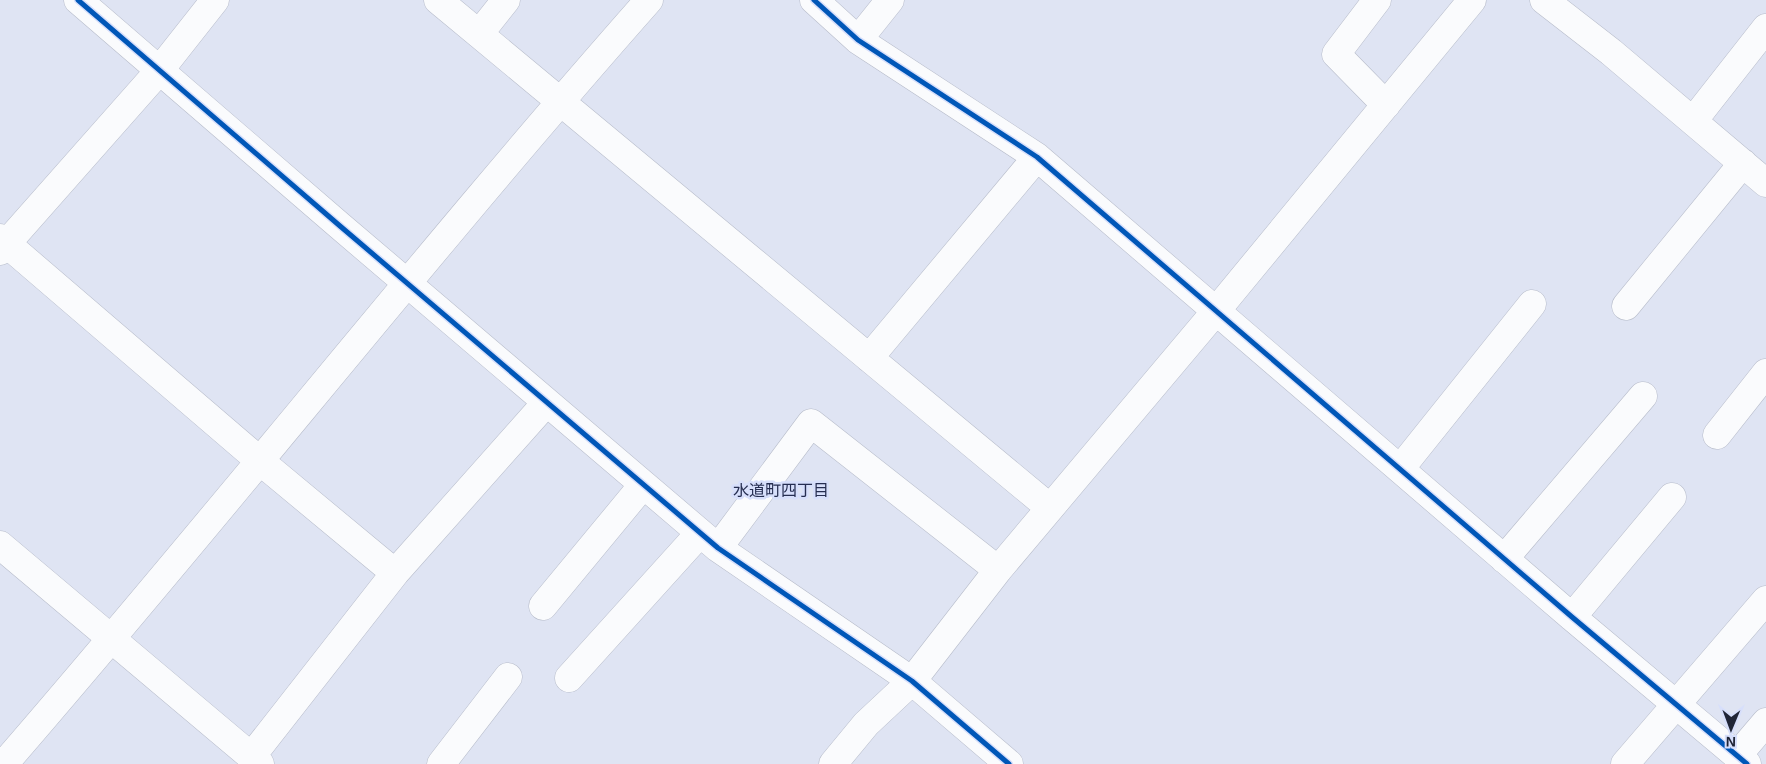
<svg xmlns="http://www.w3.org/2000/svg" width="1766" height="764" viewBox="0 0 1766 764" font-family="Arial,'Noto Sans JP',sans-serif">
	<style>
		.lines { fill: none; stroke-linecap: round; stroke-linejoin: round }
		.minor-casing { stroke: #b7bcca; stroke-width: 29 }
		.minor { stroke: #fafbfd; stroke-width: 28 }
		.cycleway-casing { stroke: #d7dffb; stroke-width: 8 }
		.cycleway { stroke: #0057b8; stroke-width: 5 }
		.labels { text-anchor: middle; stroke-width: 5; stroke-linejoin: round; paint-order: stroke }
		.neighbourhood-label { font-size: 16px; fill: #262e51; stroke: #d7dffb }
	</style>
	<rect width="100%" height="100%" fill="#dfe4f3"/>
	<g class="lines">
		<defs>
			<path id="minor" d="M78,0L340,226L718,548L912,681L1009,764
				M438,0L1050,508
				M814,0L858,40L1037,157L1572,617L1747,764
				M1377,0L1336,54L1386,105
				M1544,0L1611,52L1766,183
				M479,34L506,0
				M858,40L890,0
				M1693,121L1766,28
				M0,238L260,461L395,573L546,403
				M0,251L159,71L215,0
				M1626,306L1743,163
				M869,358L1037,157
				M1717,435L1766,373
				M1400,469L1532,304
				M0,545L260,764
				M718,548L811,423L998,570
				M1504,559L1643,396
				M543,606L643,485
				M1572,617L1672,497
				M569,678L700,533
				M1737,756L1766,722
				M251,757L395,573
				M4,764C223,512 428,250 649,0
				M441,764L508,677
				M833,764L866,724L912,681L998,570L1216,311L1472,0
				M1625,764L1766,600"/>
		</defs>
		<use href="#minor" class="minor-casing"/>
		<use href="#minor" class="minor"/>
		<defs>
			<path id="cycleway" d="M78,0L340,226L718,548L912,681L1009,764
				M814,0L858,40L1037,157L1572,617L1747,764"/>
		</defs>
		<use href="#cycleway" class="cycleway-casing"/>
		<use href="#cycleway" class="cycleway"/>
	</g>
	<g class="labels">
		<g class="neighbourhood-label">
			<text x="781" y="496">水道町四丁目</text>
		</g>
	</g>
	<g transform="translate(1731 729) rotate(181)" stroke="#d7dffb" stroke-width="4" paint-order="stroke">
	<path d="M0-4L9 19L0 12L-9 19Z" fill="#202536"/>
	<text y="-8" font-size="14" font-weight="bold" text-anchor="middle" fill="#202536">N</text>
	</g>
</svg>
